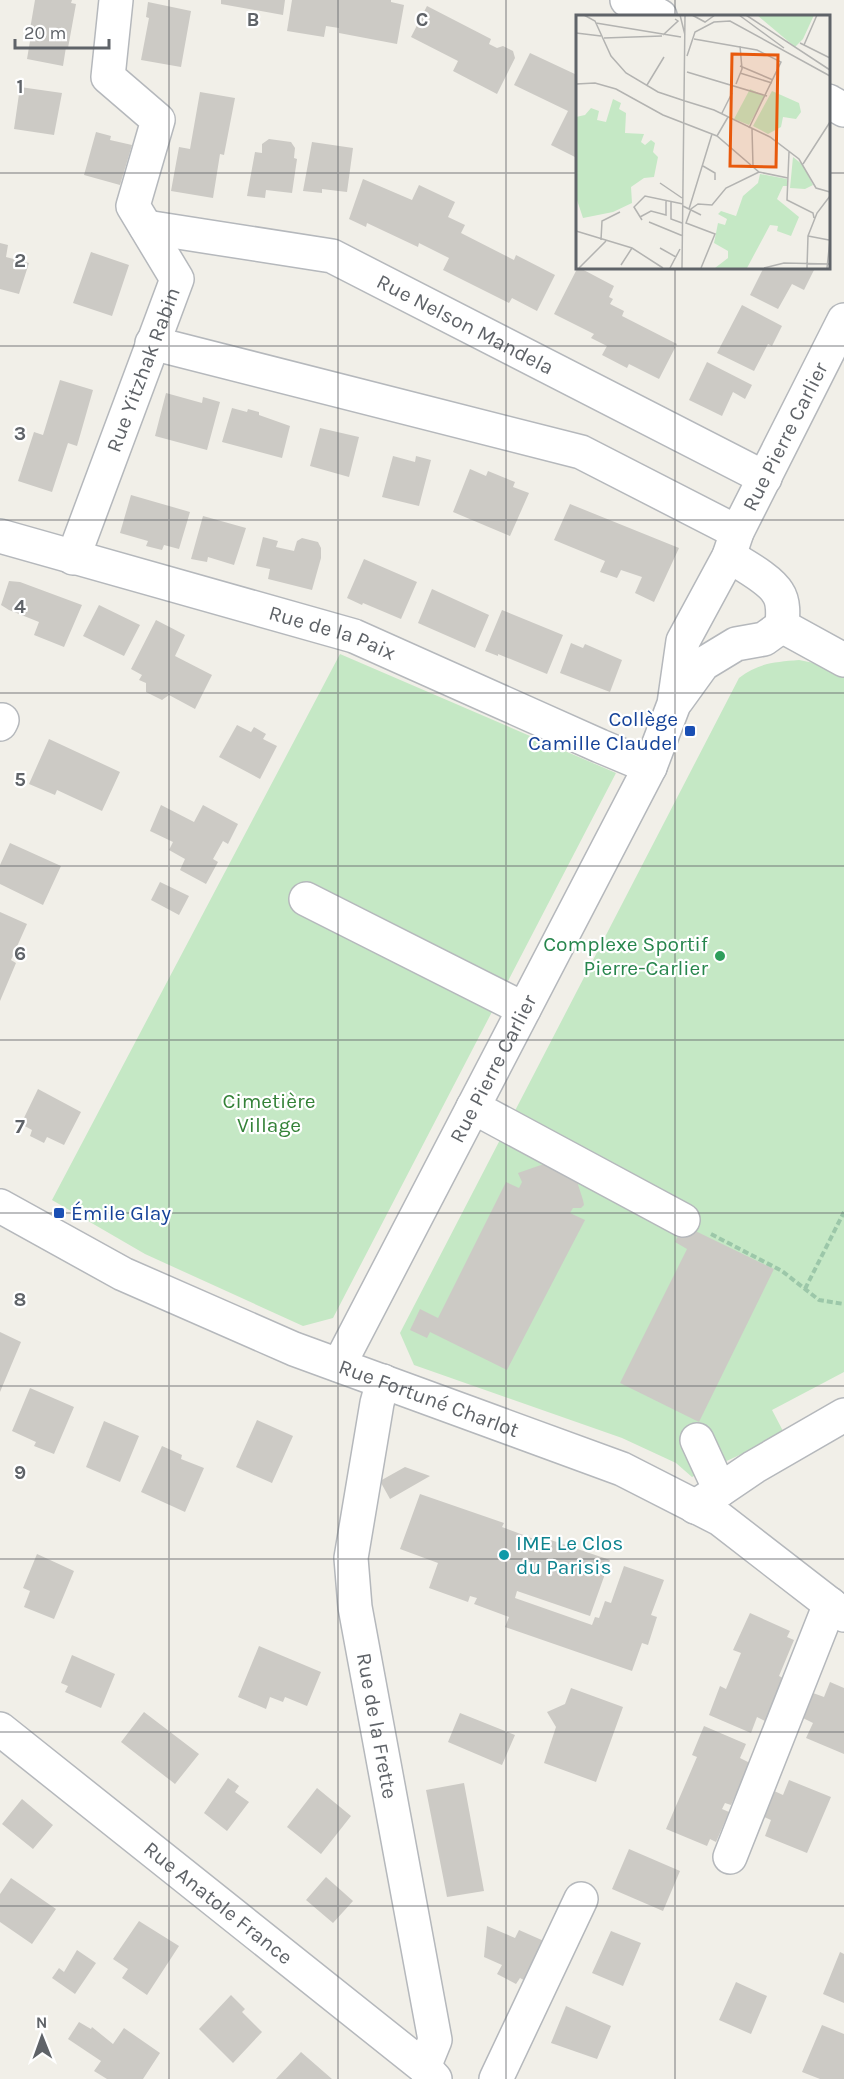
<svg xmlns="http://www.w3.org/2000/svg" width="844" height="2079" viewBox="0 0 844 2079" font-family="Karla,sans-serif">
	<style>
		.green { fill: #c5e8c5 }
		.building { fill: #cccac5 }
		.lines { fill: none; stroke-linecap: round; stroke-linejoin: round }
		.minor-casing { stroke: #b5b8bc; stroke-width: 36 }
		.path { stroke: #9cc7a9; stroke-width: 4; stroke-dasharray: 6 3; stroke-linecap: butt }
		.minor { stroke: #fff; stroke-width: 33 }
		.grid { fill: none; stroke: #5f6368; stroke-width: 1.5; stroke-opacity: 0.55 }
		.transit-dot { fill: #1a4fb4; stroke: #fff; stroke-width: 2 }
		.leisure-dot { fill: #2e9e5b; stroke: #fff; stroke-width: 2 }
		.culture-dot { fill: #0f9aa8; stroke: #fff; stroke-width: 2 }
		.labels { text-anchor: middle; stroke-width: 4.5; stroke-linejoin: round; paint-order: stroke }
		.street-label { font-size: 21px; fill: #5f6368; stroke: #fff }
		.transit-label { font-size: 21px; fill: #164399; stroke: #fff; text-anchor: end }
		.leisure-label { font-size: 21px; fill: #27864d; stroke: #fff; text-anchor: end }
		.park-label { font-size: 21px; fill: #348238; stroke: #fff }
		.culture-label { font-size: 21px; fill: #0d838f; stroke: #fff; text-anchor: start }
		.inset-road { fill: none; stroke: #b3b3b1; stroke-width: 1.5 }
		.view { fill: #e8590c; fill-opacity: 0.15; stroke: #e8590c; stroke-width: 3 }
		.inset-edge { fill: none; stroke: #5f6368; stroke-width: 3 }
		.grid-label { font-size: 20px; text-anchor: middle; font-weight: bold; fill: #5f6368; stroke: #fff; stroke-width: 4.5; stroke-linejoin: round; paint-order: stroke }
	</style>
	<rect width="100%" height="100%" fill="#f1efe8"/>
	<path class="green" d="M340,654L616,773L333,1318L303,1326L145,1254L52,1200Z
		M799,660L824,665L844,677V1372L772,1410L783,1431L746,1452L692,1477L676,1463L622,1438L414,1365L400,1333L739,678C758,663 775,662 799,660Z"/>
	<path class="building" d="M35,0H72L71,3L76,4L68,48L66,47L63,66L27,59L30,41H28Z
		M221,0H285L283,15L221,4Z
		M292,0H391V2L404,5L397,44L339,33V28L326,26L324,37L287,31Z
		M148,2L191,11L181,67L141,60L149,18L146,17Z
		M427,6L491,39L489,44L497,48L503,46L513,51L515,58L497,94L453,71L458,61L411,37Z
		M530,53L577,75V158L551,145L568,111L514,85Z
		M20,87L62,93L54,135L14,129Z
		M200,92L235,98L224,155L220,154L213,198L171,191L179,147L190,149Z
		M96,132L111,136L110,140L132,145L120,185L84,175Z
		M269,139L291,142L295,148L294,158L297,159L292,193L266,190L265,198L247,196L255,152L262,153V144Z
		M312,142L353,148L347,192L322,189V193L303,191Z
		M363,179L412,200L419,185L455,202L448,217L465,225L461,233L514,260L516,255L555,275L537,311L512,298L509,303L443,270L449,258L419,243L418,247L367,223L366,227L349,219Z
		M0,243L8,245L6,257L29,263L19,294L0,289Z
		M91,252L129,265L112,316L73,303Z
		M578,267L614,286L609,297L613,299L610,304L624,311L622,316L677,344L659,379L629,364L627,368L602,355L607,346L591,338L594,334L554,314Z
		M764,267H812L815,268L804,290L792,284L778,309L750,295Z
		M742,305L782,326L772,346L768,344L754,371L717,353Z
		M707,362L752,385L745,399L733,392L722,416L689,400Z
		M60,380L93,390L77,446L68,443L52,492L18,481L34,432L43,435Z
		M166,393L202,403L203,397L220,402L207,450L155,436Z
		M232,408L247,412L248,409L259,412V415L290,426L282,458L222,442Z
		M320,428L359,437L349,477L310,466Z
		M393,456L415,462L416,456L431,460L419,506L382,497Z
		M470,469L486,476L488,471L515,482L513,487L529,493L510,536L453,512Z
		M131,495L190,512L179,549L164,545L162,550L146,546L148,541L120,533Z
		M570,504L679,548L654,602L635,593L642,577L621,570L617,578L600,572L605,561L554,540Z
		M203,516L246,528L234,565L208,557L207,562L191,559Z
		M263,537L278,541L276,547L294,551L297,541L302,538L318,542L321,548V558L312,590L268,579L270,569L256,566Z
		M364,559L417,582L401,619L363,603L362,605L347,598Z
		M9,581L20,582L82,605L64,647L34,635L39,622L9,610L1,605Z
		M432,589L489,615L475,648L418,623Z
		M99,605L140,625L124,656L83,636Z
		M502,610L563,635L547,674L498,654V656L485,651Z
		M156,620L185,635L175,656L212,675L195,709L169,695L162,700L146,692V683L139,680L142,675L131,669Z
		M571,643L583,648L585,644L622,660L610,692L560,673Z
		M237,725L251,732L254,727L266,734L263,739L277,746L260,779L219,757Z
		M49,739L120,772L102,811L57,790L55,795L29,784Z
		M161,805L194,822L203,805L238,824L228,844L223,841L213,859L218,862L206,884L180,870L185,859L169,850L173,842L150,831Z
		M10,843L61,866L43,905L0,884V865Z
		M160,882L189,896L179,915L151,900Z
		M0,912L27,924L11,960L16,963L0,1001Z
		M38,1089L81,1112L64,1145L47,1137L44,1143L30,1136L32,1130L21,1124Z
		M561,1158L571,1163L583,1200L584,1205L581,1208H573L570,1213L585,1220L507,1370L430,1332L427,1338L410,1330L420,1309L438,1318L506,1182L519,1188L522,1182L518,1173Z
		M683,1225L774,1269L699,1422L620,1383L687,1249L675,1242Z
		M0,1332L21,1342L0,1392Z
		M30,1388L74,1407L54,1454L34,1446L36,1442L12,1431Z
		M257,1420L293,1436L272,1483L236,1467Z
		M104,1421L139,1436L120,1482L86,1467Z
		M162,1446L182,1455L181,1459L204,1468L185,1512L141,1492Z
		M405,1467L430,1476L390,1499L380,1481Z
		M420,1494L504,1523L502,1527L534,1539L536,1535L610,1560L590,1616L517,1591L515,1598L592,1625L595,1617L599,1618L605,1601L611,1603L624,1566L664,1580L651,1615L657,1617L648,1645L642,1643L632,1671L505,1627L509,1617L474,1604L477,1598L470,1596L468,1602L429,1588L438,1563L400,1549Z
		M37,1554L74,1571L54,1619L24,1607L30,1591L23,1588Z
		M750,1613L790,1631L787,1637L794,1640L779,1676L785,1679L767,1722L757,1717L751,1733L709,1715L720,1686L726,1689L741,1653L733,1650Z
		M259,1646L321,1672L307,1706L285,1697L283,1702L270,1697L266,1709L238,1697Z
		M72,1655L115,1674L101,1708L65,1692L68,1686L61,1683Z
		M830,1682L844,1688V1754L806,1738L813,1723L803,1718L813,1693L824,1697Z
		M571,1688L623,1707L596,1782L544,1763L556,1727L547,1712L565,1704Z
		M144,1712L199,1754L175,1784L121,1742Z
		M460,1713L515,1735L502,1765L448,1742Z
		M704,1726L746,1744L740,1758L750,1763L731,1805L725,1803L722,1809L729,1812L716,1842L710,1839L707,1846L666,1829L697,1757L692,1755Z
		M228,1778L239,1786L235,1792L249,1802L227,1831L204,1813Z
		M789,1780L831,1797L807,1853L765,1836L771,1820L762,1816L772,1790L783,1795Z
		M464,1783L484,1891L447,1897L426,1790Z
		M317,1788L351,1816L321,1854L287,1827Z
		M22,1799L53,1825L33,1849L2,1824Z
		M629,1849L680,1871L663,1911L612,1889Z
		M326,1877L353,1901L333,1923L306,1900Z
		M11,1878L56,1909L32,1944L0,1922V1894Z
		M139,1921L179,1946L147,1995L122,1978L128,1969L113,1959Z
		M487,1926L515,1938L519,1930L553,1945L535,1986L520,1978L516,1984L497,1974L502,1965L484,1957Z
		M611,1931L641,1943L623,1986L592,1973Z
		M77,1950L96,1963L75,1994L52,1978L59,1968L64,1972Z
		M840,1952L844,1954V2003L823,1994Z
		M736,1982L767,1996L751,2034L719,2020Z
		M231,1995L245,2009L242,2012L262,2032L233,2063L199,2029Z
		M566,2006L611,2026L597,2059L551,2043Z
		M79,2022L91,2029L92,2027L113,2044L124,2028L160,2053L143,2079H107L94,2071L101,2061L68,2039Z
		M822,2025L844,2034V2079H820L802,2072Z
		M301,2052L332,2079H276Z"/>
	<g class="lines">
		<defs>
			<g id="minor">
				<path d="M627,0L660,16"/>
				<path d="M828,101L844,110"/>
				<path id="s1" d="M146,227L332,256L765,478"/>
				<path d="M152,343L581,452L737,532"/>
				<path id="s2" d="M0,536L354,636L600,746L650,767"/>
				<path d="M729,556C743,565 770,579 778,593C784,602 783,615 782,626"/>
				<path id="s3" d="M73,558L177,279L133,206L158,120L108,77L116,0"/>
				<path d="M782,626L844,660"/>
				<path d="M677,700L703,664L736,644L764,639L782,626"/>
				<path d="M0,724L2,720"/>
				<path d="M306,899L524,1009"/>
				<path d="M473,1107L683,1220"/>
				<path id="s4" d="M0,1206L123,1274L294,1349L622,1469L720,1519L844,1615"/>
				<path id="s5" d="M339,1365L650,767L674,704L683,641L729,556L737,532L844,320"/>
				<path id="s6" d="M383,1381L377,1403L351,1558L355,1607L435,2040L424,2067"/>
				<path d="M697,1440L720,1490"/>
				<path d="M695,1507L754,1467L844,1415"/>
				<path id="s7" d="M0,1729L424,2067L435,2079"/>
				<path d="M730,1857L830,1604"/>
				<path d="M496,2079L581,1899"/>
			</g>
		</defs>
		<use href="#minor" class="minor-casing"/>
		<path class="path" d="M711,1234L782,1271L819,1300L844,1304
			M805,1289L844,1212"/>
		<use href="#minor" class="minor"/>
	</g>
	<path class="grid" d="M169,0V2079M338,0V2079M506,0V2079M675,0V16M0,173H577M828,173H844M675,267V2079M0,346H844M0,520H844M0,693H844M0,866H844M0,1040H844M0,1213H844M0,1386H844M0,1559H844M0,1732H844M0,1906H844"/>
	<g class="transit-dot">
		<rect x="684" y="725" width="12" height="12" rx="3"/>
		<rect x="53" y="1207" width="12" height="12" rx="3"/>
	</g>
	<circle class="leisure-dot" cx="720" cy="956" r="6"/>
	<circle class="culture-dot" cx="504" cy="1555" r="6"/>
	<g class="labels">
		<g class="street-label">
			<text dy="7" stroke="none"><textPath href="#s1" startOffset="338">Rue Nelson Mandela</textPath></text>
			<text dy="7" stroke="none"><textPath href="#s3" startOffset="201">Rue Yitzhak Rabin</textPath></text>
			<text dy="7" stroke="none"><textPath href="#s5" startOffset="1034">Rue Pierre Carlier</textPath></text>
			<text dy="7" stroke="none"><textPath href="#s2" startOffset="346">Rue de la Paix</textPath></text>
			<text dy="7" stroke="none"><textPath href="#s5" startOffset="334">Rue Pierre Carlier</textPath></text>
			<text dy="7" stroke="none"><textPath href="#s4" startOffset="471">Rue Fortuné Charlot</textPath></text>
			<text dy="7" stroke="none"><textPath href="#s6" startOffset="350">Rue de la Frette</textPath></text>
			<text dy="7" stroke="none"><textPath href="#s7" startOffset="279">Rue Anatole France</textPath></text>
		</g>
		<g class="transit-label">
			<text x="678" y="726">Collège<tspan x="678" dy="24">Camille Claudel</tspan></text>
			<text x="71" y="1220" text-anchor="start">Émile Glay</text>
		</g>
		<g class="leisure-label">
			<text x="708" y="951">Complexe Sportif<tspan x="708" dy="24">Pierre-Carlier</tspan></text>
		</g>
		<g class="park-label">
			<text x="269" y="1108">Cimetière<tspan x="269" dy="24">Village</tspan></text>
		</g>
		<g class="culture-label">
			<text x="516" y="1550">IME Le Clos<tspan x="516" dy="24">du Parisis</tspan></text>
		</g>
	</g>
	<g transform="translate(576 15)">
		<rect width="254" height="254" fill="#f1efe8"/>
		<path d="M181,0H238L227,24L219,32ZM174,74L189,81L173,110L158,104ZM196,76L223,88L225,97L220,104L207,102L205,112L192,119L177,111ZM37,84L45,88L43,94L50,98L49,118L68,119L65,127L69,130L75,125L79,128L77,137L82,142L78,162L68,163L55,172L56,188L37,197L7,203L0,182V102L9,100L15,93L23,96L21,105L30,107ZM217,142L227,150L237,170L229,174L214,173ZM184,159L211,164V171H207L201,184L223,202L215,221L201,216L202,211L194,210L171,253H139L152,243V236L138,228L142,208L149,210L151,204L142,199L145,196L160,201L167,181L182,168Z" fill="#c5e8c5"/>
		<path class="inset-road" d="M8,0L19,6L35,41L50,58L82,77L109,86M104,0L109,20M116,0L129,7L139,0M163,0L208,33M170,0L254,55M20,8L105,22M0,18L25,21M87,20L102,6L99,4M28,23L86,21M118,24L181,35L205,47L173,113M224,28L254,43M228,30L241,0M111,41L119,17L138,7L154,6L254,61M164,51L197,65M111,57L191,81M164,58L196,68M0,69L19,68L40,74L87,100L141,121L183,157L212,163M160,69L166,54L164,31M71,70L88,42M109,86L138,95L194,122L223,144L240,173L254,177M146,98L156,78M176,114L177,151M141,121L152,102M213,137L211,185L237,198L238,203M227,149L254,107M127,151L139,158V165M84,168L106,183M95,187V204L106,208M107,191L125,200M113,194L136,119M64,202L75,196L90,200V186M66,205L58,192L69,181L107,189M73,207L107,221M0,216L56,233L87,253M232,221L253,225M25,225L26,206L44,197M84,233L100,242M45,250L56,233M3,253L30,226M94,253L104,234M106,253L109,0M125,253L139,219L110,208L115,194L122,189L136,190L150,173L183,157M188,253L208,248L254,249M231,253L232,221L241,198L254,181M251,253L254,225"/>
		<path class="view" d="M156,39L202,40L200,152L154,151Z"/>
		<rect width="254" height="254" class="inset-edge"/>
	</g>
	<g class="grid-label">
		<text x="253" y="26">B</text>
		<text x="422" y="26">C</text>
		<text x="20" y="93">1</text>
		<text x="20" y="267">2</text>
		<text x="20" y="440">3</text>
		<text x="20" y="613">4</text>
		<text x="20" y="786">5</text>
		<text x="20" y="960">6</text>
		<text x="20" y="1133">7</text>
		<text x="20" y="1306">8</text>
		<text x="20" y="1479">9</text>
	</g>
	<g transform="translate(42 2037) rotate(359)" stroke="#ffffff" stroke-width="4.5" paint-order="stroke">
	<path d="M0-4.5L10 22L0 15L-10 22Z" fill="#5f6368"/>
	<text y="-9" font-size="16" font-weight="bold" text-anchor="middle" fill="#5f6368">N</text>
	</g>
	<path d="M15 39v9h94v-9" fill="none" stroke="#5f6368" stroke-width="3"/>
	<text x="24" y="39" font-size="18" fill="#5f6368" stroke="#ffffff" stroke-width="4.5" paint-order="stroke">20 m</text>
</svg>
